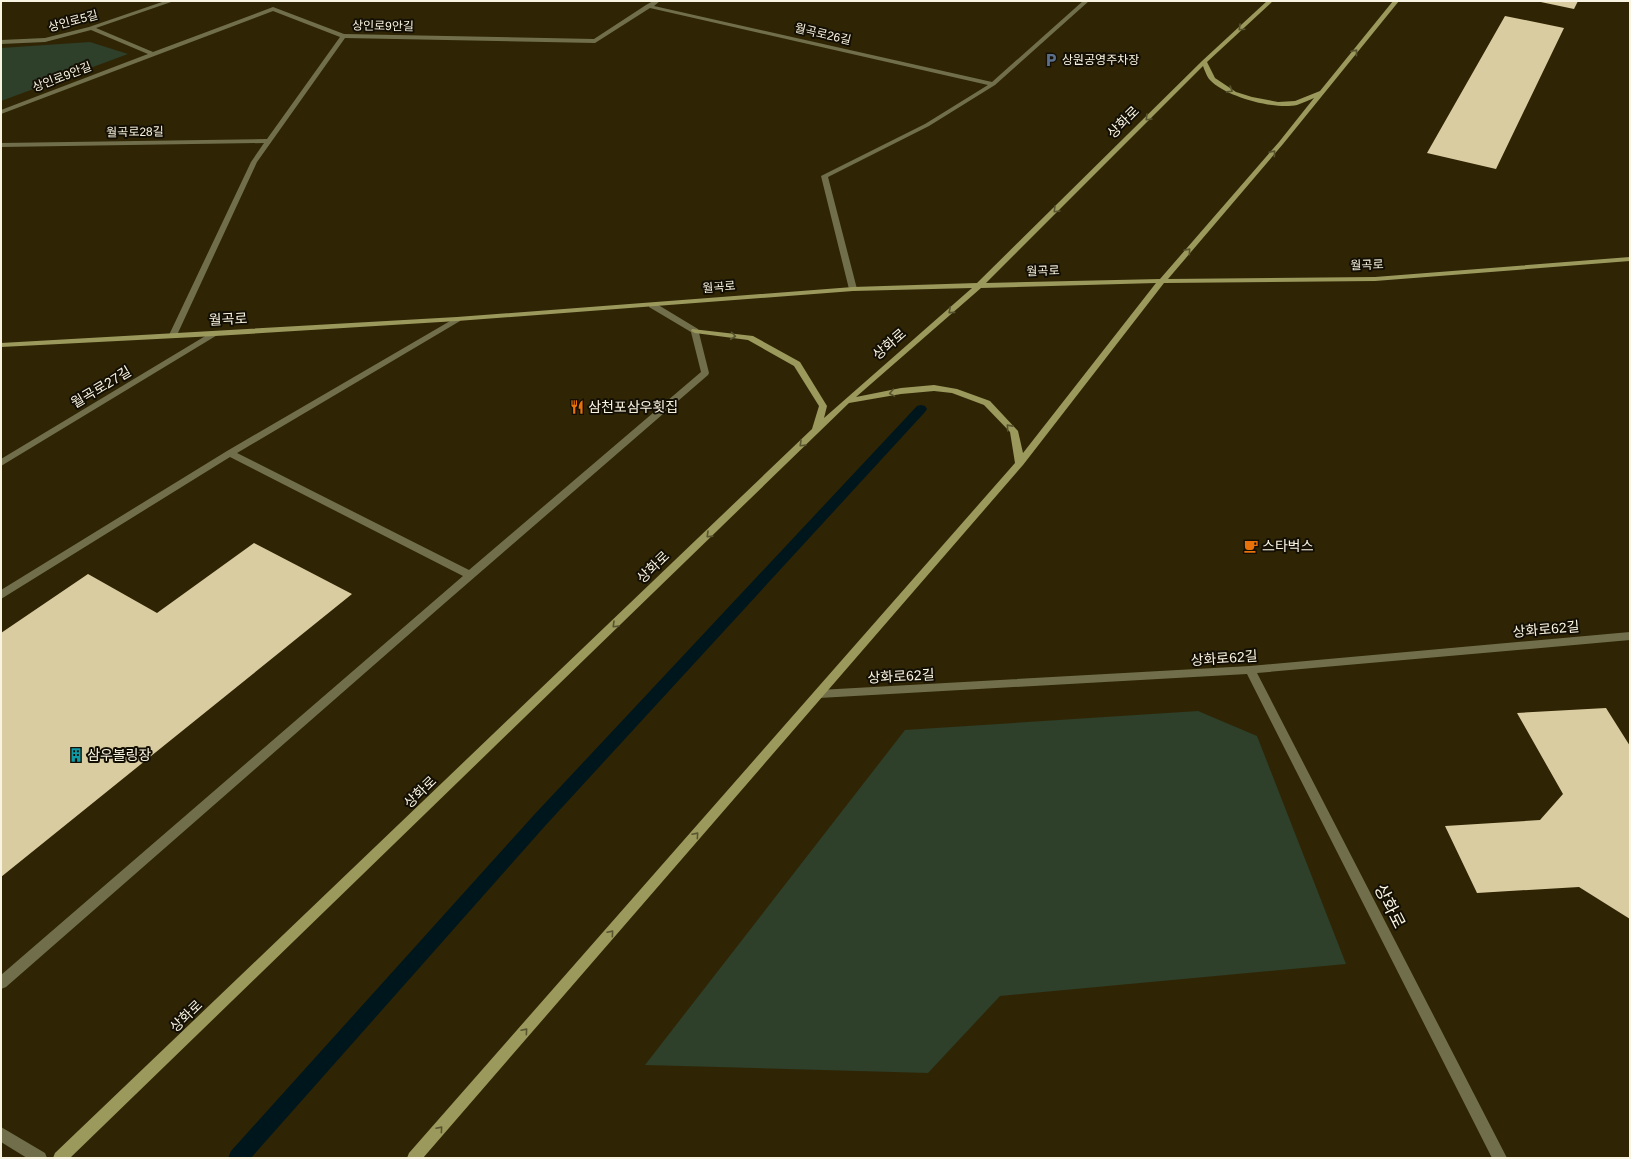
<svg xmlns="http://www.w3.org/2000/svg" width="1631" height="1159" viewBox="0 0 1631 1159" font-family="Arial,'Noto Sans KR',sans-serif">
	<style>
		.green { fill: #2e3f2a }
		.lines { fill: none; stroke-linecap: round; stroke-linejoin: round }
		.stream { fill: #00161d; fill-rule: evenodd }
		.building { fill: #dacca1 }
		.service { fill: #716f4b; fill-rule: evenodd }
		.minor { fill: #716f4b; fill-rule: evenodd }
		.secondary { fill: #9c995d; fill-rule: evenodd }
		.oneway { stroke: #585430 }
		.labels { text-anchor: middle; stroke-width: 4; stroke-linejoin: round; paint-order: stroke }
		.far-street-label { font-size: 12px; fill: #f9f3e1; stroke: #130f04 }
		.far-poi-label { font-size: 12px; fill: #f9f3e1; stroke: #130f04; text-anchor: start }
		.street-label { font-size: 14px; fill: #f9f3e1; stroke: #130f04 }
		.poi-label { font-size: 14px; fill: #f9f3e1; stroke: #130f04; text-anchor: start }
		.near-street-label { font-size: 17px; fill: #f9f3e1; stroke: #130f04 }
	</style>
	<rect width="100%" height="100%" fill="#2f2505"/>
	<path class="green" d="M90,42L128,54L1,101V48Z
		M1198,711L1257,736L1346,964L1000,996L928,1073L645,1065L905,730Z"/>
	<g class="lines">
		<path class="stream" d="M921,405L925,406L927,409L925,412L545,826L251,1158H228L231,1151L533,816L917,406Z"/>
	</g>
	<path class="building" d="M1536,1H1578L1574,9Z
		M1505,16L1564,28L1496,169L1427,153Z
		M254,543L352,594L1,877V633L88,574L157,613Z
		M1606,708L1630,746V919L1579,887L1477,893L1445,826L1540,820L1563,794L1517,713Z"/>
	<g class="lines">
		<path class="service" d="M165,1H174L96,28L153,52L273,7L344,34L594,39L646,5L653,1H660L654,6L992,82L1083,1H1089L995,85L929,126L828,177L857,289L853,291L849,289L821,176L925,124L988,85L650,8L595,43L345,38L257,162L177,335L173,337L169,335L251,162L264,143L1,147V143L267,139L340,37L273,11L1,114V110L148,54L91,30L45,42L1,44V40L45,38L89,27Z"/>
		<path class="minor" d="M649,303H655L698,329L709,373L708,375L446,602L6,987L1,989V975L463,576L230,457L1,599V590L227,451L457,317L461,319L460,321L237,453L469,570L701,372L691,332L649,307Z
			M212,332H218L219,334L1,466V459Z
			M1630,632V640L1257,673L1507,1158H1492L1247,674L819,698L815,697L814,694L815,691L819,690L1250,666Z
			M1,1127L45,1153L47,1158H27L1,1142Z"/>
		<path class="secondary" d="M1267,1H1273L1207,62L1215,78L1236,92L1252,97L1278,102L1295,101L1320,91L1393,1H1399L1283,144L1168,279L1375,277L1630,257V261L1375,281L1164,283L1023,465L423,1158H407L409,1153L1015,463L1010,432L984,405L952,393L934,391L901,394L849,403L70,1158H53L55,1153L812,429L819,406L794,366L748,340L695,333L691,331L692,329L753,336L800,362L827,406L824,418L972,288L853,291L457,321L215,336L1,347V343L457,317L853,287L977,283L1202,61ZM1203,66C1205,71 1207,77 1210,80C1226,97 1275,110 1297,105C1303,103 1309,100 1314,98L1279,142L1160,279L986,283ZM1156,283L1023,453L1018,431L990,401L957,389L934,385L901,388L856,397L981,288Z"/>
	</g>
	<defs><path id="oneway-chevron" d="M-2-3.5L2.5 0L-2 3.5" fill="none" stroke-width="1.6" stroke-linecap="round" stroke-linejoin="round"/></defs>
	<g class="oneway">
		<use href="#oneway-chevron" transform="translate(1241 28) rotate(137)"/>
		<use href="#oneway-chevron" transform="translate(1355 52) rotate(-51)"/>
		<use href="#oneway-chevron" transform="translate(1230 90) rotate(32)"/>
		<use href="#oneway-chevron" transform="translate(1148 118) rotate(135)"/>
		<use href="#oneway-chevron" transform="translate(1273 153) rotate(-49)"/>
		<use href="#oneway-chevron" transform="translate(1056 210) rotate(135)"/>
		<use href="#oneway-chevron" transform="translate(1188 251) rotate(-49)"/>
		<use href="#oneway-chevron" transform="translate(951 311) rotate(139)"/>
		<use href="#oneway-chevron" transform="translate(733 336) rotate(7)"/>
		<use href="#oneway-chevron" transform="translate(892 393) rotate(170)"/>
		<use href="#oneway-chevron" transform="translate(1009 427) rotate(-132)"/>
		<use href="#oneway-chevron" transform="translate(802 444) rotate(136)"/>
		<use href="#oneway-chevron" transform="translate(709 535) rotate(136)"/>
		<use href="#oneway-chevron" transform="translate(615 625) rotate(136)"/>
		<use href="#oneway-chevron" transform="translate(696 835) rotate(-49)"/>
		<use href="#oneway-chevron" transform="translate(611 933) rotate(-49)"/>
		<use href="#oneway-chevron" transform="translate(525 1031) rotate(-49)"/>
		<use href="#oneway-chevron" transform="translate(440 1129) rotate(-49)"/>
	</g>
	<defs>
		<symbol id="parking-bare" viewBox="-9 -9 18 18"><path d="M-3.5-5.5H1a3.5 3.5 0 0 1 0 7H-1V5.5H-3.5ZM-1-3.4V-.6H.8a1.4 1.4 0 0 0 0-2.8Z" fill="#5c6f8a" stroke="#130f04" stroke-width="2.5" paint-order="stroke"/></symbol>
		<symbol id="restaurant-bare" viewBox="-9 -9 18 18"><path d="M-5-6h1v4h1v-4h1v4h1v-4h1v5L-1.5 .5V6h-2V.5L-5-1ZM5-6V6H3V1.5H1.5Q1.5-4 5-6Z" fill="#e8710a" stroke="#130f04" stroke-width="2.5" paint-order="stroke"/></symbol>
		<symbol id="cafe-bare" viewBox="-9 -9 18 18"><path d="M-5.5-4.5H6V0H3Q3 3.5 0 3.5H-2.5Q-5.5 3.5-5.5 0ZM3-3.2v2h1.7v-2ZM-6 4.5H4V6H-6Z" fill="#e8710a" stroke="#130f04" stroke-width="2.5" paint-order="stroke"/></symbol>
		<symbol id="building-bare" viewBox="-9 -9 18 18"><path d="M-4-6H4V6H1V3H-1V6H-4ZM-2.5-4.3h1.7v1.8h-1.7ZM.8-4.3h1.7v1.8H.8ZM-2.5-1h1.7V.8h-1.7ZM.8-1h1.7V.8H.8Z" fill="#0f9aa8" stroke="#130f04" stroke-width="2.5" paint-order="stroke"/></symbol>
	</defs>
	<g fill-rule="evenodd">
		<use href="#parking-bare" x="1041" y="50" width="20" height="20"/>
		<use href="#restaurant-bare" x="567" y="397" width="20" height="20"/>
		<use href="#cafe-bare" x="1241" y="536" width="20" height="20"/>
		<use href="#building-bare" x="66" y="745" width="20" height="20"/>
	</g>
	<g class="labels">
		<g class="far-street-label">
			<text transform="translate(73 21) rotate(-15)" y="4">상인로5길</text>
			<text transform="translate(383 26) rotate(1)" y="4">상인로9안길</text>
			<text transform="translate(823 34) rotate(13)" y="4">월곡로26길</text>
			<text transform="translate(62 77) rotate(-21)" y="4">상인로9안길</text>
			<text transform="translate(135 132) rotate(-1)" y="4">월곡로28길</text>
			<text transform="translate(1367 265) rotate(-2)" y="4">월곡로</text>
			<text transform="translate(1043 271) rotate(-2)" y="4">월곡로</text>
			<text transform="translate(719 287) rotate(-5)" y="4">월곡로</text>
		</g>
		<g class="far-poi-label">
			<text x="1062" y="64">상원공영주차장</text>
		</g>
		<g class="street-label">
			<text transform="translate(1123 122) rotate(-45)" y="5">상화로</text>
			<text transform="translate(228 319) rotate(-3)" y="5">월곡로</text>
			<text transform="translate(889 344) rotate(-41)" y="5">상화로</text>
			<text transform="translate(101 387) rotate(-31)" y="5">월곡로27길</text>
			<text transform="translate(653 567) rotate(-44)" y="5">상화로</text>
			<text transform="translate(1546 629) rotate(-5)" y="5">상화로62길</text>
			<text transform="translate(1224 658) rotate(-4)" y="5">상화로62길</text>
			<text transform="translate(901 676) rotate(-3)" y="5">상화로62길</text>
			<text transform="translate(420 792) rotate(-44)" y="5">상화로</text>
			<text transform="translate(186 1016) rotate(-44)" y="5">상화로</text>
		</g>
		<g class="poi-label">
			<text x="588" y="412">삼천포삼우횟집</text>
			<text x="1262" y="551">스타벅스</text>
			<text x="87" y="760">삼우볼링장</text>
		</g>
		<g class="near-street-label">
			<text transform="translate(1390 906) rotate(63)" y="6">상화로</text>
		</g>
	</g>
	<rect width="1631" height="1159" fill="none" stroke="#f9f3e1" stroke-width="4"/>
</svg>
